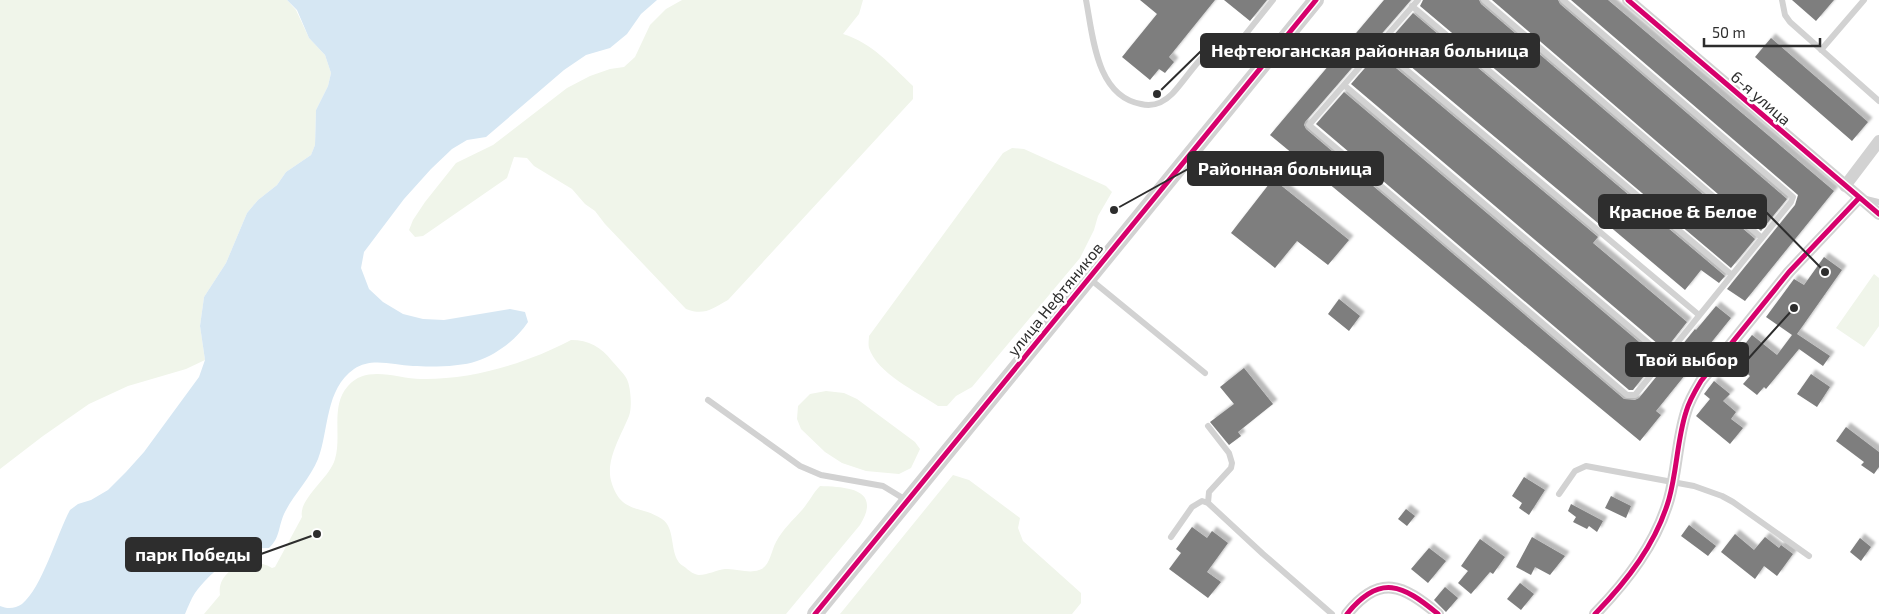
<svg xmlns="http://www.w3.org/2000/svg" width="1879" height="614" viewBox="0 0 1879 614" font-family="'Exo 2',sans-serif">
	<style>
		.green { fill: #f0f5ea }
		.water { fill: #d6e7f3 }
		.building { fill: #7e7e7e; filter: url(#shadow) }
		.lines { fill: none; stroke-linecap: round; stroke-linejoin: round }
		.service { stroke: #d2d2d2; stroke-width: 6 }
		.minor { stroke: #d2d2d2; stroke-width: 12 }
		.tertiary { stroke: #d2d2d2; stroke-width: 16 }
		.cycleway-casing { stroke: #fff; stroke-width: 8 }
		.cycleway { stroke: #d6006c; stroke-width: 5 }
		.labels { text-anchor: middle; stroke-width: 5; stroke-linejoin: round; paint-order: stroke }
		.street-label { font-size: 16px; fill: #2d2d2d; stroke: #fff }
		.leader { fill: none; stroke: #2d2d2d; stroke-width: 2 }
		.callout-dot { fill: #2d2d2d; stroke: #fff; stroke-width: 2 }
		.callout { fill: #2d2d2d; stroke: #2d2d2d; stroke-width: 2 }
		.callout-label { font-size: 18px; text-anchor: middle; font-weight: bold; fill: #fff }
	</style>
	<defs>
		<filter id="shadow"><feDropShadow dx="4.5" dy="-4.5" stdDeviation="1" flood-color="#0004"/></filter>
	</defs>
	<rect width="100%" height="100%" fill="#fff"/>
	<path class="green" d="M0,0H287L296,10L309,38L325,55L331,73L328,86L316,110L315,145L311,155L286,172L277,185L258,200L247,213L226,263L204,297L200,326L205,360L186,369L128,386L89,404L43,436L0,469Z
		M682,0H863L859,14L843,34C872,43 891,65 913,86V99L728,300C712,309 704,316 686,309L605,224L595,211L585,204L572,189L534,166L527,158L514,157L507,178L423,236L415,237L409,230L413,220L425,202L456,163L493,145L567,88L590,76L610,69L624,67L635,57L650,25L666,9Z
		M1012,148L1024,149L1106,186L1112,192L1098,216L1094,230L1080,258L972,387L956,396L947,406H938C917,392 877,373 869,348C868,344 869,339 869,336L1003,153Z
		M1874,274L1879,278V326L1864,347L1836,328Z
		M571,340C589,340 601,347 612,361C617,367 626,375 628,382C631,391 632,408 629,416C621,436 604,462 612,484C622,514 641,505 662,519C675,528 670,548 678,561C679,564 684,566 686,568C689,571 695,575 699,575C707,575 717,570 725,569C736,568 748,574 759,570C770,567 771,551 776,542C783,529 793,520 802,510C809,502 813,493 820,486C848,487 882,489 860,525L786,614H204L220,595C216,569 252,555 272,568L275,567L302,517C298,499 330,478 335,459C342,436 330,406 348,386C367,364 398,379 421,379C471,380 528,363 571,340Z
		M826,391L844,393L857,399L915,442L920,449L911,468L899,474L866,471L842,463L825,452L801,429L797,419L798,406L810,394Z
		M953,475L969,480L1020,518L1018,528L1023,541L1081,593V603L1072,614H840Z"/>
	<path class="water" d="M287,0H657L641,14L627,34L610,48L586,55L564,70L486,137L467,140L452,149L431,169L404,199L364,252L361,268L369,289L383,302L403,314L423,319L444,320L510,309L525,312L528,322C517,339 496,355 477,361C461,367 430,367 413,366C393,365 371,357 354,369C325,389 329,430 318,459C310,479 293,495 284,514C278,528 280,538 269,548C241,546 211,571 195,593C191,599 188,607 185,614H0V606C7,609 15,609 22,604C42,588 57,534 70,510L78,504L91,500L108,490L126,472L144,452L199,377L205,360L200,326L204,297L226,263L247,213L258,200L277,185L286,172L311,155L315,145L316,110L328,86L331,73L325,55L309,38L297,10Z"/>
	<path class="building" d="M1140,0H1215L1169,57L1174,62L1165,73L1159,69L1150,80L1122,57L1157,14Z
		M1224,0H1267L1250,21Z
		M1384,0H1411L1305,122L1304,125L1306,129L1624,399L1635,400L1639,398L1695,329L1696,330L1716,306L1731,318L1656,411L1661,415L1640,441L1270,135Z
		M1423,0H1479L1481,4L1755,239L1731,268L1420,6Z
		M1492,0H1558L1560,4L1787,199L1761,231Z
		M1571,0H1608L1834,191L1745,301L1727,289L1795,205L1798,195Z
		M1792,0H1834L1816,21Z
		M1413,13L1725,276L1719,283L1701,270L1685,290L1608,225L1605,229L1385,45Z
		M1771,38L1868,122L1852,141L1755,57Z
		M1378,53L1598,237L1593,243L1687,322L1665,350L1351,84Z
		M1344,92L1658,358L1633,390H1629L1316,124Z
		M1273,179L1349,240L1328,265L1297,241L1275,268L1231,233Z
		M1824,257L1842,270L1797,334L1830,356L1823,366L1799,349L1766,389L1764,387L1757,395L1743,384L1750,376L1736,364L1739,360L1735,357L1752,335L1777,355L1792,335L1766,317L1794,279L1804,285Z
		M1339,299L1360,316L1349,331L1328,314Z
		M1244,368L1273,404L1238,432L1241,436L1229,445L1210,422L1234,404L1220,387Z
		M1811,374L1830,387L1817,407L1797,394Z
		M1714,381L1730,394L1723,401L1736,412L1731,419L1743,428L1730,444L1696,416L1710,399L1704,394Z
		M1846,427L1879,452V467L1874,474L1861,465L1864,462L1836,441Z
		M1524,477L1545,490L1529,515L1519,508L1522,503L1512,496Z
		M1611,496L1631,506L1626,518L1605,508Z
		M1571,504L1603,521L1597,532L1589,526L1587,529L1573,522L1576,517L1568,511Z
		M1406,509L1415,516L1407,526L1398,519Z
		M1689,525L1716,546L1708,556L1681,536Z
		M1192,527L1207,538L1212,531L1228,543L1207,572L1221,582L1208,598L1169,569L1181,553L1176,549Z
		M1735,534L1754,550L1765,537L1779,548L1781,545L1793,554L1777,576L1764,566L1755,579L1721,552Z
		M1532,537L1565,556L1550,575L1535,567L1531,575L1516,567Z
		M1860,538L1871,547L1861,561L1850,552Z
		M1480,539L1505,557L1493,574L1490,572L1471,594L1458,583L1468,571L1461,566Z
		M1429,548L1446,561L1428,583L1411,569Z
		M1520,583L1534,594L1521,610L1507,599Z
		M1445,587L1458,598L1446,612L1434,600Z"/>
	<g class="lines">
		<path class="service" d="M1086,0C1093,36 1096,96 1141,104C1153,107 1163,103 1172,94C1183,83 1198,59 1209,51C1212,49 1217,49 1220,48L1229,55L1273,0
			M1418,0L1309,125L1627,395H1635L1791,202L1793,197L1563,0
			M1484,0L1762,238
			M1782,0L1785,15L1790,22L1879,101
			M1412,6L1732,275
			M1378,46L1699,315
			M1821,50L1864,0
			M1344,85L1665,357
			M1866,199L1879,202
			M1090,279L1205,373
			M708,400L800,466L821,475L883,486L906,500
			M1208,426L1229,453L1232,463L1231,468L1209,492L1208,503
			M1559,494L1575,471L1586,466L1694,486L1722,496L1733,502L1809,556
			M1171,537L1192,507L1202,501L1208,503L1263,554L1332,614"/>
		<path class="minor" d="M1628,0L1879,214
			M1845,186L1879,141
			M1347,614C1380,573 1403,585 1438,614
			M1595,614C1627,581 1656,544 1669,499C1677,471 1677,440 1686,412C1689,401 1695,391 1701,381L1789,272L1859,198"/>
		<path class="tertiary" d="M815,614L1316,0"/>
		<defs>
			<path id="cycleway" d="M1628,0L1879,214
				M815,614L1316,0
				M1347,614C1380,573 1403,585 1438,614
				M1595,614C1627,581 1656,544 1669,499C1677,471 1677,440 1686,412C1689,401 1695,391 1701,381L1789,272L1859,198"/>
		</defs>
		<use href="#cycleway" class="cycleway-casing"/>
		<use href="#cycleway" class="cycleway"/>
	</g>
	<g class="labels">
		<g class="street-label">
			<text transform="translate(1761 98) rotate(41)" y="6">6-я улица</text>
			<text transform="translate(1055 299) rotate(-51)" y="6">улица Нефтяников</text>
		</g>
	</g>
	<path class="leader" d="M1157 94L1201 51M1114 210L1188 169M1825 272L1766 212M1794 308L1748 359M317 534L261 554"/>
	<g class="callout-dot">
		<circle cx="1157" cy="94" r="5"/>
		<circle cx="1114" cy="210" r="5"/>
		<circle cx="1825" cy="272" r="5"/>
		<circle cx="1794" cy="308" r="5"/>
		<circle cx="317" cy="534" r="5"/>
	</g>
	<g class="callout">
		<rect x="1201" y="34" width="338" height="33" rx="5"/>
		<rect x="1188" y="152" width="195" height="33" rx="5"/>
		<rect x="1599" y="195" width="167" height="33" rx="5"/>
		<rect x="1626" y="343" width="122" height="33" rx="5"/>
		<rect x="126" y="538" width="135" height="33" rx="5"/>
	</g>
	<g class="callout-label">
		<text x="1370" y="57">Нефтеюганская районная больница</text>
		<text x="1285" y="175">Районная больница</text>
		<text x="1683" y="218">Красное &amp; Белое</text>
		<text x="1687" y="366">Твой выбор</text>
		<text x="193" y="561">парк Победы</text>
	</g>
	<path d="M1704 38v8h116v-8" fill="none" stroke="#2d2d2d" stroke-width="2.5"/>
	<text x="1712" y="38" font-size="15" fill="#2d2d2d" stroke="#ffffff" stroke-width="4" paint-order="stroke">50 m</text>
</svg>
